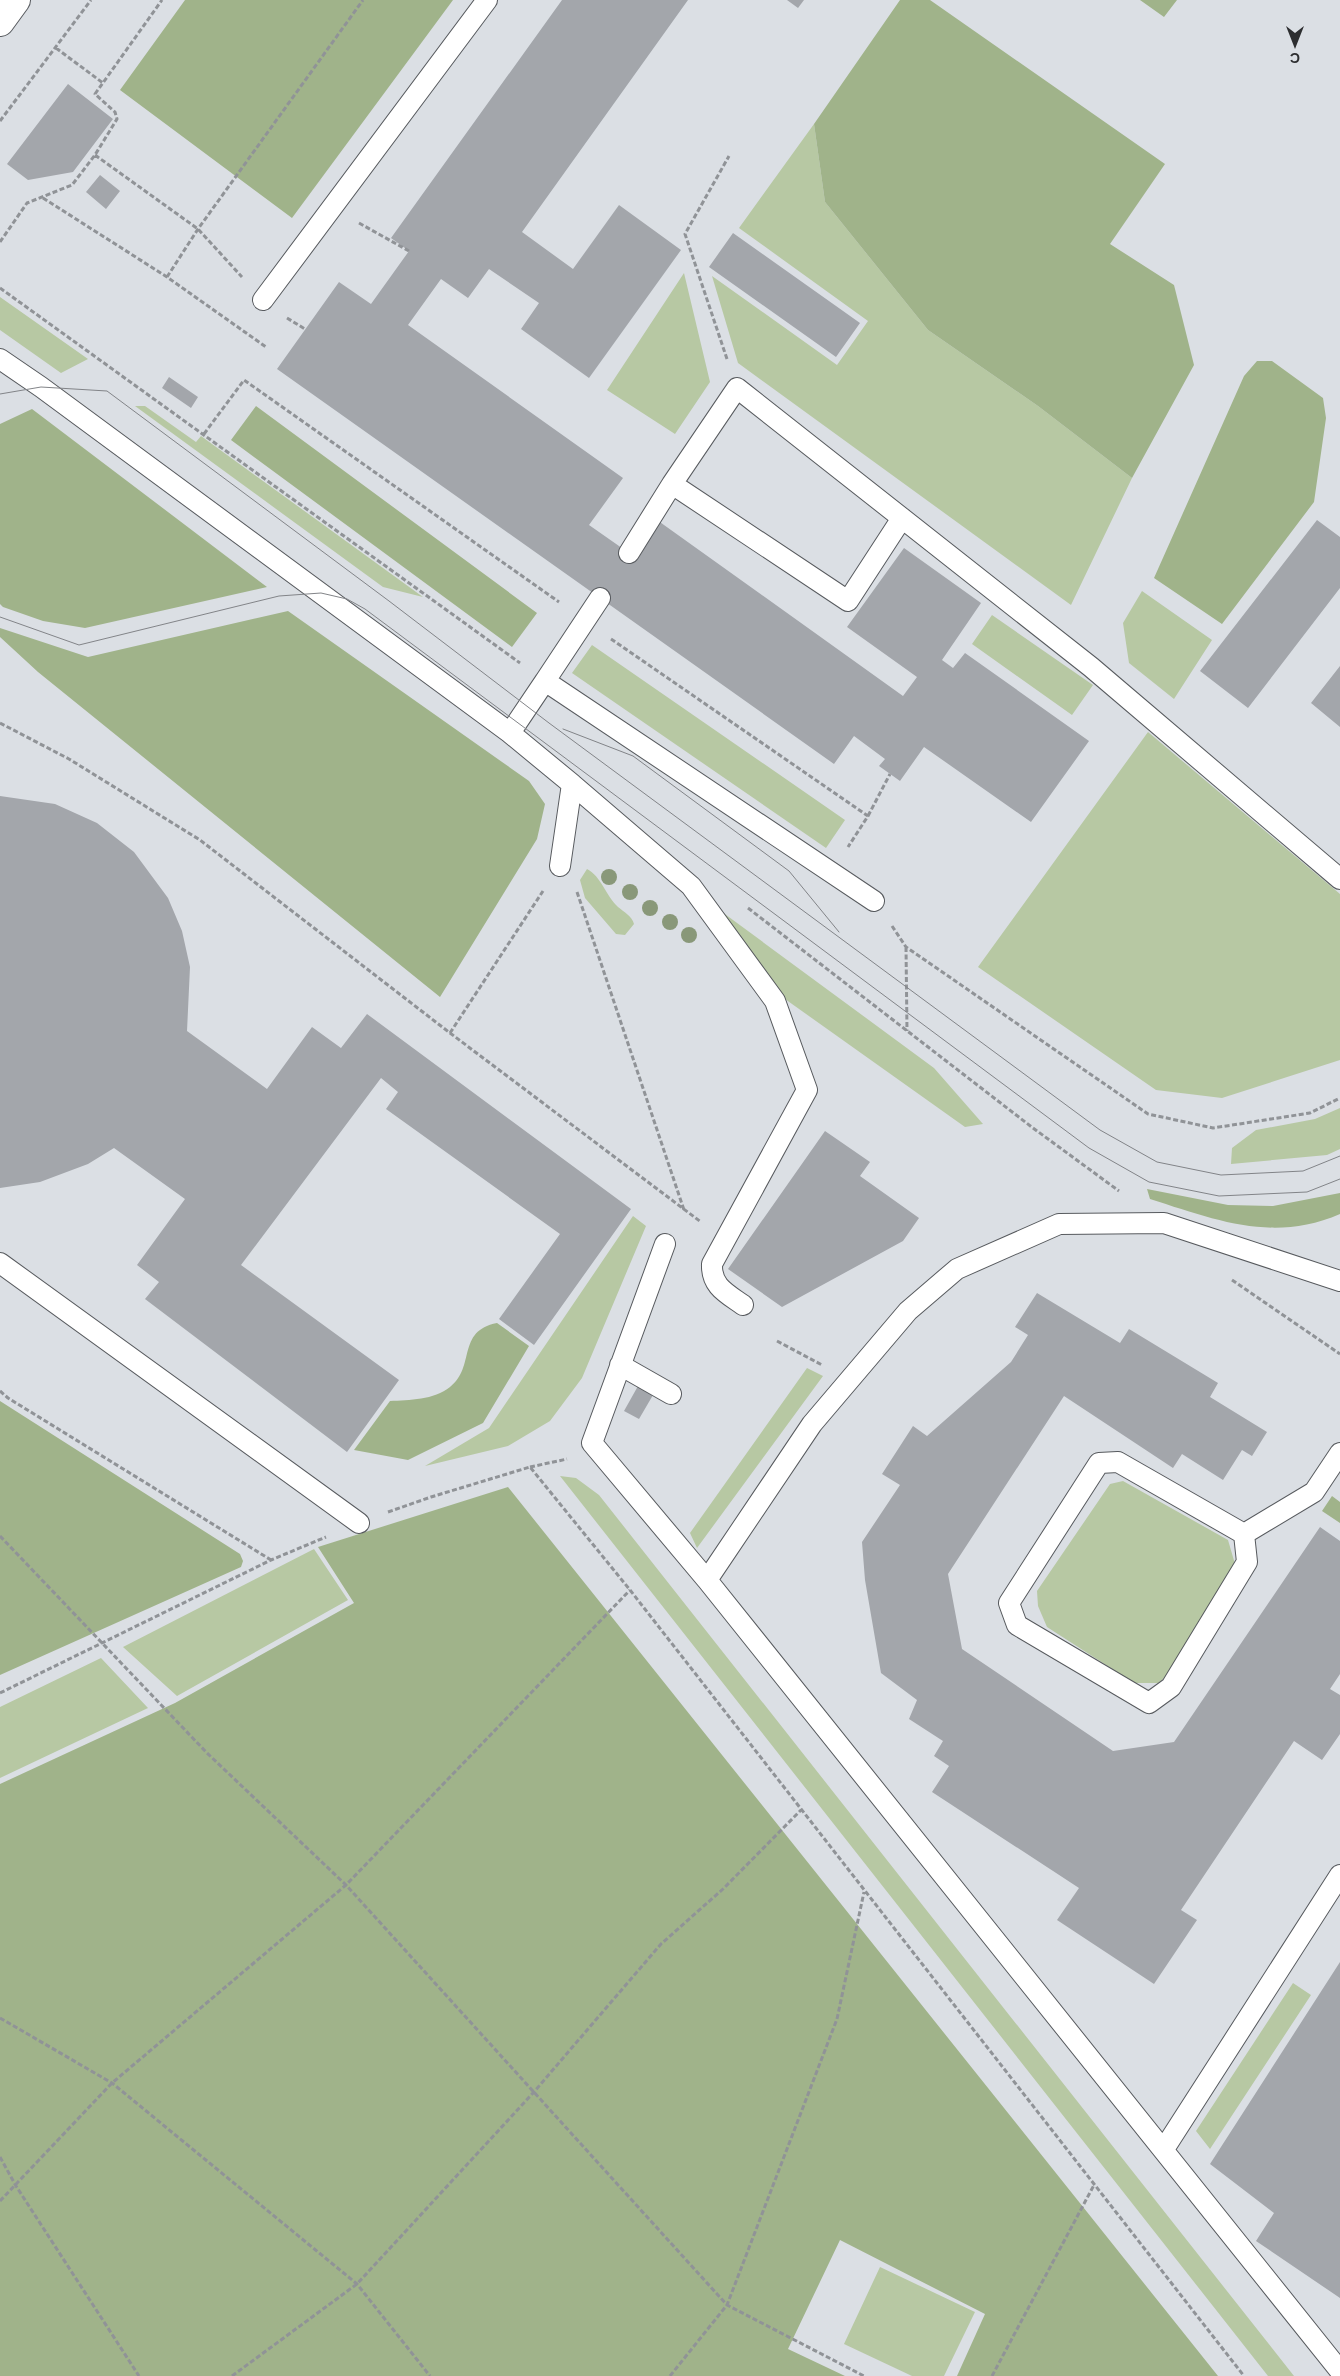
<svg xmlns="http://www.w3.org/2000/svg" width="1340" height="2376" viewBox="0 0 1340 2376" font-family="'Work Sans',sans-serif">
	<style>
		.green { fill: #b7c8a3 }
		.forest { fill: #a0b38a }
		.building { fill: #a3a6ab }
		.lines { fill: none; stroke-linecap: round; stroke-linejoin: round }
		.service-casing { stroke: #575a5e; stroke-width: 22 }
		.primary-casing { stroke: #575a5e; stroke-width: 30 }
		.path { stroke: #909397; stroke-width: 3; stroke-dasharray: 5 2.5; stroke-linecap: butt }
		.service { stroke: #fff; stroke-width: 20 }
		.primary { stroke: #fff; stroke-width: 28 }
		.tram { stroke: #828488; stroke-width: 1 }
		.tree { fill: #899879 }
	</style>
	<rect width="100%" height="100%" fill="#dbdfe4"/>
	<path class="green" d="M814,124L825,202L928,330L1038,406L1132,478L1071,605L738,363L712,276L837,365L868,321L739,228Z
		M684,273L710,382L675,434L607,390Z
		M0,297L88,359L61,373L0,330Z
		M135,406H145L196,442L201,436L423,597L383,587Z
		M1142,591L1212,640L1174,699L1129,663L1123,623Z
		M992,615L1093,685L1072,715L972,644Z
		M592,645L845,820L826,848L572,673Z
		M1148,732L1340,894V1060L1222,1098L1156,1090L978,967Z
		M587,869C601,876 606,896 618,907C624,912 632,916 634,924L625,935L616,934L585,898L580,880Z
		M718,909L934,1068L983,1124L965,1127L785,999Z
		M1340,1108V1149L1327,1155L1231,1164L1232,1148L1256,1130L1315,1119Z
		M633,1216L646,1226L582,1378L550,1421L508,1446L425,1466L489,1428Z
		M807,1368L823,1376L697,1548L690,1533Z
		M560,1476L576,1478L599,1495L1294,2376H1268Z
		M1123,1481L1228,1540L1235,1564L1167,1676L1158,1683H1134L1047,1627L1038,1606L1037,1591L1110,1484Z
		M314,1549L348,1600L177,1696L123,1647Z
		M101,1658L148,1708L0,1778V1707Z
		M1293,1983L1311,1995L1210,2149L1196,2131Z
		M880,2267L975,2312L944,2376H912L844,2344Z"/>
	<path class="forest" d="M185,0H453L292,218L120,90Z
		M900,0H930L1165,164L1110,244L1174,285L1194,365L1132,478L1038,406L928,330L825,202L814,124Z
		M1140,0H1177L1164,17Z
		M1257,361H1272L1323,398L1326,418L1314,502L1222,624L1154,578L1244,376Z
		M256,406L537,613L512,647L231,440Z
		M32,409L267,587L85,628L43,621L3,607L0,604V424Z
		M288,611L529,781L545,804L537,839L440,997L38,672L0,637V628L88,657Z
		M1147,1189L1228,1205L1273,1206L1340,1193V1214C1273,1243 1216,1220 1150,1199Z
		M497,1323L529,1346L483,1423L408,1460L354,1450L390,1401C409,1400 434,1400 450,1387C476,1367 456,1331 497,1323Z
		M0,1401L240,1554L243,1561L241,1567L0,1675Z
		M508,1487L1218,2376H957L985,2314L840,2240L788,2349L845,2376H0V1784L175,1703L354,1603L318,1547Z
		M1332,1496L1340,1502V1523L1322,1511Z"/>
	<path class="building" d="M562,0H688L522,232L573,269L619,205L681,250L589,378L521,329L539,303L489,269L468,298L441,279L408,325L623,478L589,525L629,553L657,520L903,696L917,677L847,627L904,548L981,603L942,660L953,668L965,653L1089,741L1031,822L924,747L900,781L879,766L885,759L854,736L834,764L277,369L339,282L371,304L409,251L391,238Z
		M787,0H804L798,8Z
		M68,84L113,119L73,172L28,180L7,164Z
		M100,175L120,191L106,209L86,192Z
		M733,233L860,323L836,357L709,267Z
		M169,377L198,397L191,408L162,388Z
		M1317,520L1340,537V588L1248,708L1200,671Z
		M1340,666V727L1311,703Z
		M0,796L55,804L97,823L134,852L168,898L182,931L190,967L187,1031L267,1089L312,1027L341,1048L367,1014L631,1209L534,1345L499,1319L560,1234L386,1109L398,1092L381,1078L241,1265L399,1380L347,1452L145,1299L159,1282L137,1265L185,1199L114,1148L88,1164L40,1182L0,1188Z
		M825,1131L870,1162L860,1176L919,1218L903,1241L782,1307L728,1269Z
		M1037,1293L1120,1343L1129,1329L1218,1383L1210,1397L1267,1432L1252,1456L1242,1450L1223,1480L1182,1454L1173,1468L1064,1396L948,1574L962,1649L1113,1751L1174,1742L1320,1527L1340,1541V1674L1330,1689L1340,1695V1734L1322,1760L1294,1741L1181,1910L1197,1920L1154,1984L1057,1920L1079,1888L932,1792L949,1766L934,1756L943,1741L909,1719L917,1700L881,1673L865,1580L862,1542L900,1485L882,1474L913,1426L927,1436L1011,1362L1028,1335L1015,1327Z
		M638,1386L653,1395L639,1419L624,1411Z
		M1340,1962V2298L1256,2241L1274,2213L1210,2164Z"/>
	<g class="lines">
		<defs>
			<path id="service" d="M263,300L487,0
				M0,359L41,387L510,733L545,681L874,901
				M672,484L848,601L902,518
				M629,553L672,484L737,388L1091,667L1340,879
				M545,681L600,598
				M510,733L572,784L560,866
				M572,784L691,886L775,1001L807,1090L712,1264C711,1286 726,1293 743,1305
				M665,1244L592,1443L707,1580L1340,2371
				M0,1263L359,1523
				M620,1365L671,1394
				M1118,1462L1244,1534L1247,1562L1171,1687L1149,1703L1017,1625L1009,1603L1099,1463Z
				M1244,1534L1314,1492L1340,1453
				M707,1580L812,1424L908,1311L957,1269L1059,1224L1164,1223L1340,1281
				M1164,2149L1340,1875"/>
			<path id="primary" d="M0,22L16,0"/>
		</defs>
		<use href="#service" class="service-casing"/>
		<use href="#primary" class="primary-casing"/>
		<path class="path" d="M56,48L103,83
			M0,121L91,0
			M95,155L198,229L242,277
			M43,198L167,277L266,347
			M359,223L409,251
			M0,242L27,203L72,185L95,155L117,119L115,112L95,94L162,0
			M167,277L198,229L363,0
			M0,288L520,663
			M287,318L305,329
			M727,359L685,234L729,156
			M204,434L244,380L559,602
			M611,639L868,816L848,847
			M0,723L69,759L200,840L450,1033L701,1222
			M868,816L890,774
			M577,892L684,1210
			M748,908L1033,1128L1119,1191
			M892,926L906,947L1148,1114L1213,1128L1310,1113L1340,1098
			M906,947L907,1031
			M450,1033L543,891
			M1232,1280L1340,1354
			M777,1341L822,1365
			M0,1391L8,1398L271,1560
			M530,1467L567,1459
			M388,1512L431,1497L530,1467L630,1590L1244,2376
			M0,1536L207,1753L346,1885L727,2305L864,2376
			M0,1693L271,1560L326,1537
			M0,2018L112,2083L357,2284L430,2376
			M0,2157L16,2186L139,2376
			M0,2201L112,2083L346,1885L630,1590
			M232,2376L357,2284L533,2093L661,1944L723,1889L801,1810
			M670,2376L727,2305L837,2019L864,1892
			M992,2376L1094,2185"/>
		<use href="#service" class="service"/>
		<use href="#primary" class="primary"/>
		<path class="tram" d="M0,394L41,387L107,391L389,601L549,723L1100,1130L1157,1162L1221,1175L1303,1171L1340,1156
			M0,617L79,645L279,596L321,593L347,599L365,609L1089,1148L1149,1182L1219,1196L1307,1192L1340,1179
			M563,729L633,756L789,871L839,932"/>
	</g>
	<g class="tree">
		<circle cx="609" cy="877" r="8"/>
		<circle cx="630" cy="892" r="8"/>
		<circle cx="650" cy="908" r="8"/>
		<circle cx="670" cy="922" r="8"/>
		<circle cx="689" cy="935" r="8"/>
	</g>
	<g transform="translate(1295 45) rotate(180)" stroke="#dbdfe4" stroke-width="4" paint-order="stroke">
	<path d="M0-4L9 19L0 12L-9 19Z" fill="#2d2e30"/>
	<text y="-8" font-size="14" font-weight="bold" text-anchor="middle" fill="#2d2e30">С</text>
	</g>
</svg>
